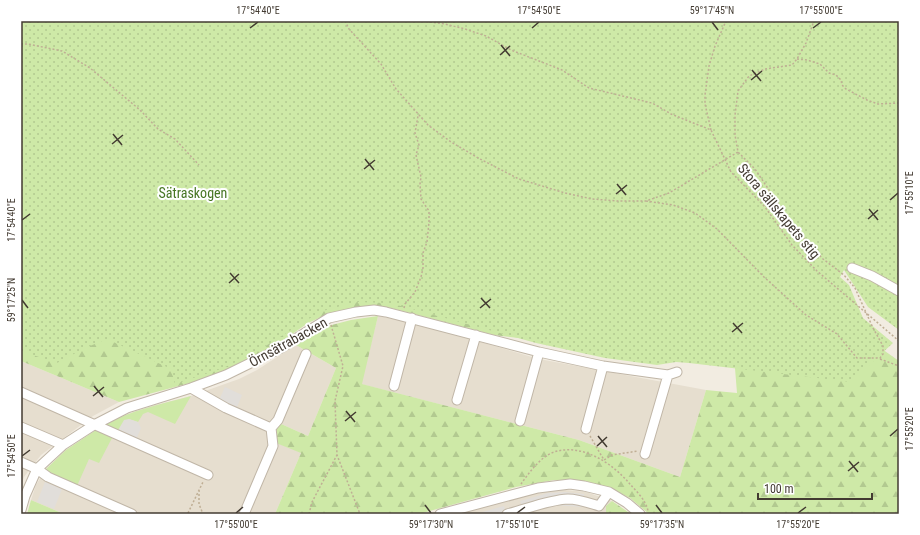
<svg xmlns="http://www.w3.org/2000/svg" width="920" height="535" viewBox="0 0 920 535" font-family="'Roboto Condensed',sans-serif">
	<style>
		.residential { fill: #e6decf }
		.green { fill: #cee9a7 }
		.forest { fill: url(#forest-firs) }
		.park { fill: url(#park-dots) }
		.parking { fill: #e1deda }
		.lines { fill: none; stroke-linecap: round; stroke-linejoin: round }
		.minor-casing { stroke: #c0b6a7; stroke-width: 11 }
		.path { stroke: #bfae94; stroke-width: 1.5; stroke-dasharray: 2 2; stroke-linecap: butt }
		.minor { stroke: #fff; stroke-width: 9 }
		.ticks { fill: none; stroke: #433b32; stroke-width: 1.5 }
		.labels { text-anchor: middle; stroke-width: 4; stroke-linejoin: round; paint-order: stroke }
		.park-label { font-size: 14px; fill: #477624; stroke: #fff }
		.street-label { font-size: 14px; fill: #433b32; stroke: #fff }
		.neatline { fill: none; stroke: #433b32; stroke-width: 1.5 }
		.ticks-label { font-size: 10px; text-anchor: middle; fill: #433b32 }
	</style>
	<defs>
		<pattern id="forest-firs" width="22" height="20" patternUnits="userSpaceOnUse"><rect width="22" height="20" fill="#cee9a7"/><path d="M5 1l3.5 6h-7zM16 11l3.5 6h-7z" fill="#b2c990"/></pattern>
		<pattern id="park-dots" width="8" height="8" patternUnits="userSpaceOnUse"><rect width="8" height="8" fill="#cee9a7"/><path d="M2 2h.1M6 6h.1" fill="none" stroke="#b2c990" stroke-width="1.8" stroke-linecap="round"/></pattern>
	</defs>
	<rect width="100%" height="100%" fill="#f2ece1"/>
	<path class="residential" d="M378,316L415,323L539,359L706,390L680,477L579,440L361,384Z
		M296,345L336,368L308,436L279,423L301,453L275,514H64L31,500L36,485L45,470L66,450L117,418L152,406L191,396L239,379L257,370Z
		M21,361L119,402L93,416L41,455L24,477L21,485Z
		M555,489L586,492L612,501L606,506V514H459L518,497Z"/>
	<path class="green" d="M191,396L175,424L148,412L143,414L138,422L129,419L117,432L105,425C131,410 162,404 191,396Z
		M96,430L112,438L99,463L89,459L77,486L49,475L45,470L66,450Z
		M31,500L64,514H27Z"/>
	<path class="forest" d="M21,21H899L769,225L882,349L899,361V514H649L630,498L610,488L585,481L554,480L516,487L419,514H275L301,453L276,443V432L279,423L308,436L336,368L296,345L324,327L351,320L378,316L362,384L579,440L680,477L706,390L737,393L734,356L661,355L494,335L391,308L373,306L356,307L328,314L308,323L278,344L244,363L201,380L119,402L21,361Z
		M612,501L631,514H606V506Z"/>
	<path class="park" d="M21,21H899V330L868,307L844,270L840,277L849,285L863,318L893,343L851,382L689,363L676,362L657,365L605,358L536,343L401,306L385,303L358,302L344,305L323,311L312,317L251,355L221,369L175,384L171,369L107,339L85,348L57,363L21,351Z"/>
	<path class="parking" d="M225,387L242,395L237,407L219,400Z
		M129,419L138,422L141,428L136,440L117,432L124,420Z
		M45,482L62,489L54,509L37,502Z
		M565,492L584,494L583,507L552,505L525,514L520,501L548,493Z
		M504,506L506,514H475Z"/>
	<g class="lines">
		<defs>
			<path id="minor" d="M852,268L872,276L899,291
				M394,386L412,318
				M191,388L226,408L271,428L273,446L244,514
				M21,392L208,475
				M457,400L476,335
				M520,421L539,352
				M21,427L63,445
				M271,428L278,420L306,354
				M586,429L603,366
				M645,454L668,375
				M21,462L37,469L48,477L132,514
				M21,510L25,496L37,469L63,445L94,425L127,408L191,388L226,375L281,348L329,318L356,312L374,310L386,312L539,352L603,366L668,375L677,372
				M440,514L538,488L570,484L584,486L609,492L627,503L640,514
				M507,514C527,509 548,500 568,499C578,499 589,503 599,506L609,492"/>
		</defs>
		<use href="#minor" class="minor-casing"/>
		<path class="path" d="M345,21L349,29L381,64L396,89L428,125L451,142L480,159L519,179L565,193L592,199L618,201H646L669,193L738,152
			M422,21L445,24L465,29L486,36L511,50L562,70L589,88L652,103L671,114L711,130L731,172L765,207L792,245L817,271L899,341
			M21,44H28L62,51L90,68L140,110L158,129L175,139L199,165
			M797,59L807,60L820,64L829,73L836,75L841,80L842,85L846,89L867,100L878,104L899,103
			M711,130L705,104V95L709,66L715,46L726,21
			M646,201L673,205L695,213L717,229L764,277L806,315L837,334L857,358H880L883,354V346L873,328L855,288L844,275L823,259L795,229L755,169L738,152L735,135V115L738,91L749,76L765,69L792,65L797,59L806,43L814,21
			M404,308L405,304L415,292L421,277L423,268V253L427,242L429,222V211L421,199L420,184L421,177L416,155L419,145L415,133L418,116
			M331,325L343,366L335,401L337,455L360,514
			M880,359L899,366
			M590,436L604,460L612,455L638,451
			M521,484C529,473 540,457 554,452C582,443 612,463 629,483C636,491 646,500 648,511
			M199,490V504L203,514
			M188,513L203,482
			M309,514L312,502L337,455"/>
		<use href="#minor" class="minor"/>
	</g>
	<path class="ticks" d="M712,22L718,30M250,28L258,22M532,28L539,22M813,28L821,22M501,45L510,56M500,55L510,46M752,70L761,81M751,80L762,71M113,134L122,145M112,144L123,135M365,159L374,170M364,169L375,160M617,184L626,195M616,194L627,185M890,200L898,193M869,209L878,220M868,219L878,210M22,220L30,214M230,273L239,283M229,283L239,274M481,298L490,308M22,300L28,308M480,308L491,299M733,323L742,333M732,332L743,323M94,386L103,397M93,396L104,387M346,411L355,422M345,421L356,412M598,436L607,447M890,436L898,429M597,446L607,437M22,456L30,450M849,461L858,472M848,471L859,462M425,505L431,513M656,505L662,513M236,513L243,507M517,513L525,507M798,513L806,507"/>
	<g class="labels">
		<g class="park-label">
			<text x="193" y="198">Sätraskogen</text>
		</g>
		<g class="street-label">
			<text transform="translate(779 211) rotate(50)" y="5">Stora sällskapets stig</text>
			<text transform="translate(288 342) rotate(-29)" y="5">Örnsätrabacken</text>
		</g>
	</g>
	<rect width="920" height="535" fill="none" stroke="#ffffff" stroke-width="44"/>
	<path d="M758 493v6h114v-6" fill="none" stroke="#433b32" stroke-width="2"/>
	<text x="764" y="493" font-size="12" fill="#433b32" stroke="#ffffff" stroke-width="3" paint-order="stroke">100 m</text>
	<rect x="22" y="22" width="876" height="491" class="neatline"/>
	<g class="ticks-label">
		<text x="258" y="14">17°54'40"E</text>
		<text x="539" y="14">17°54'50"E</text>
		<text x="712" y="14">59°17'45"N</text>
		<text x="821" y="14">17°55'00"E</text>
		<text transform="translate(909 193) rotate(-90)" y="4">17°55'10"E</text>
		<text transform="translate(11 220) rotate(-90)" y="4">17°54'40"E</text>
		<text transform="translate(11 300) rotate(-90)" y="4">59°17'25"N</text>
		<text transform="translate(909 429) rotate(-90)" y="4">17°55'20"E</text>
		<text transform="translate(11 456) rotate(-90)" y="4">17°54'50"E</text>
		<text x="236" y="528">17°55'00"E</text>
		<text x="431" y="528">59°17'30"N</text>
		<text x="517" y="528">17°55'10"E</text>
		<text x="662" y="528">59°17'35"N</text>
		<text x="798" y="528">17°55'20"E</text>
	</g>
</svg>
